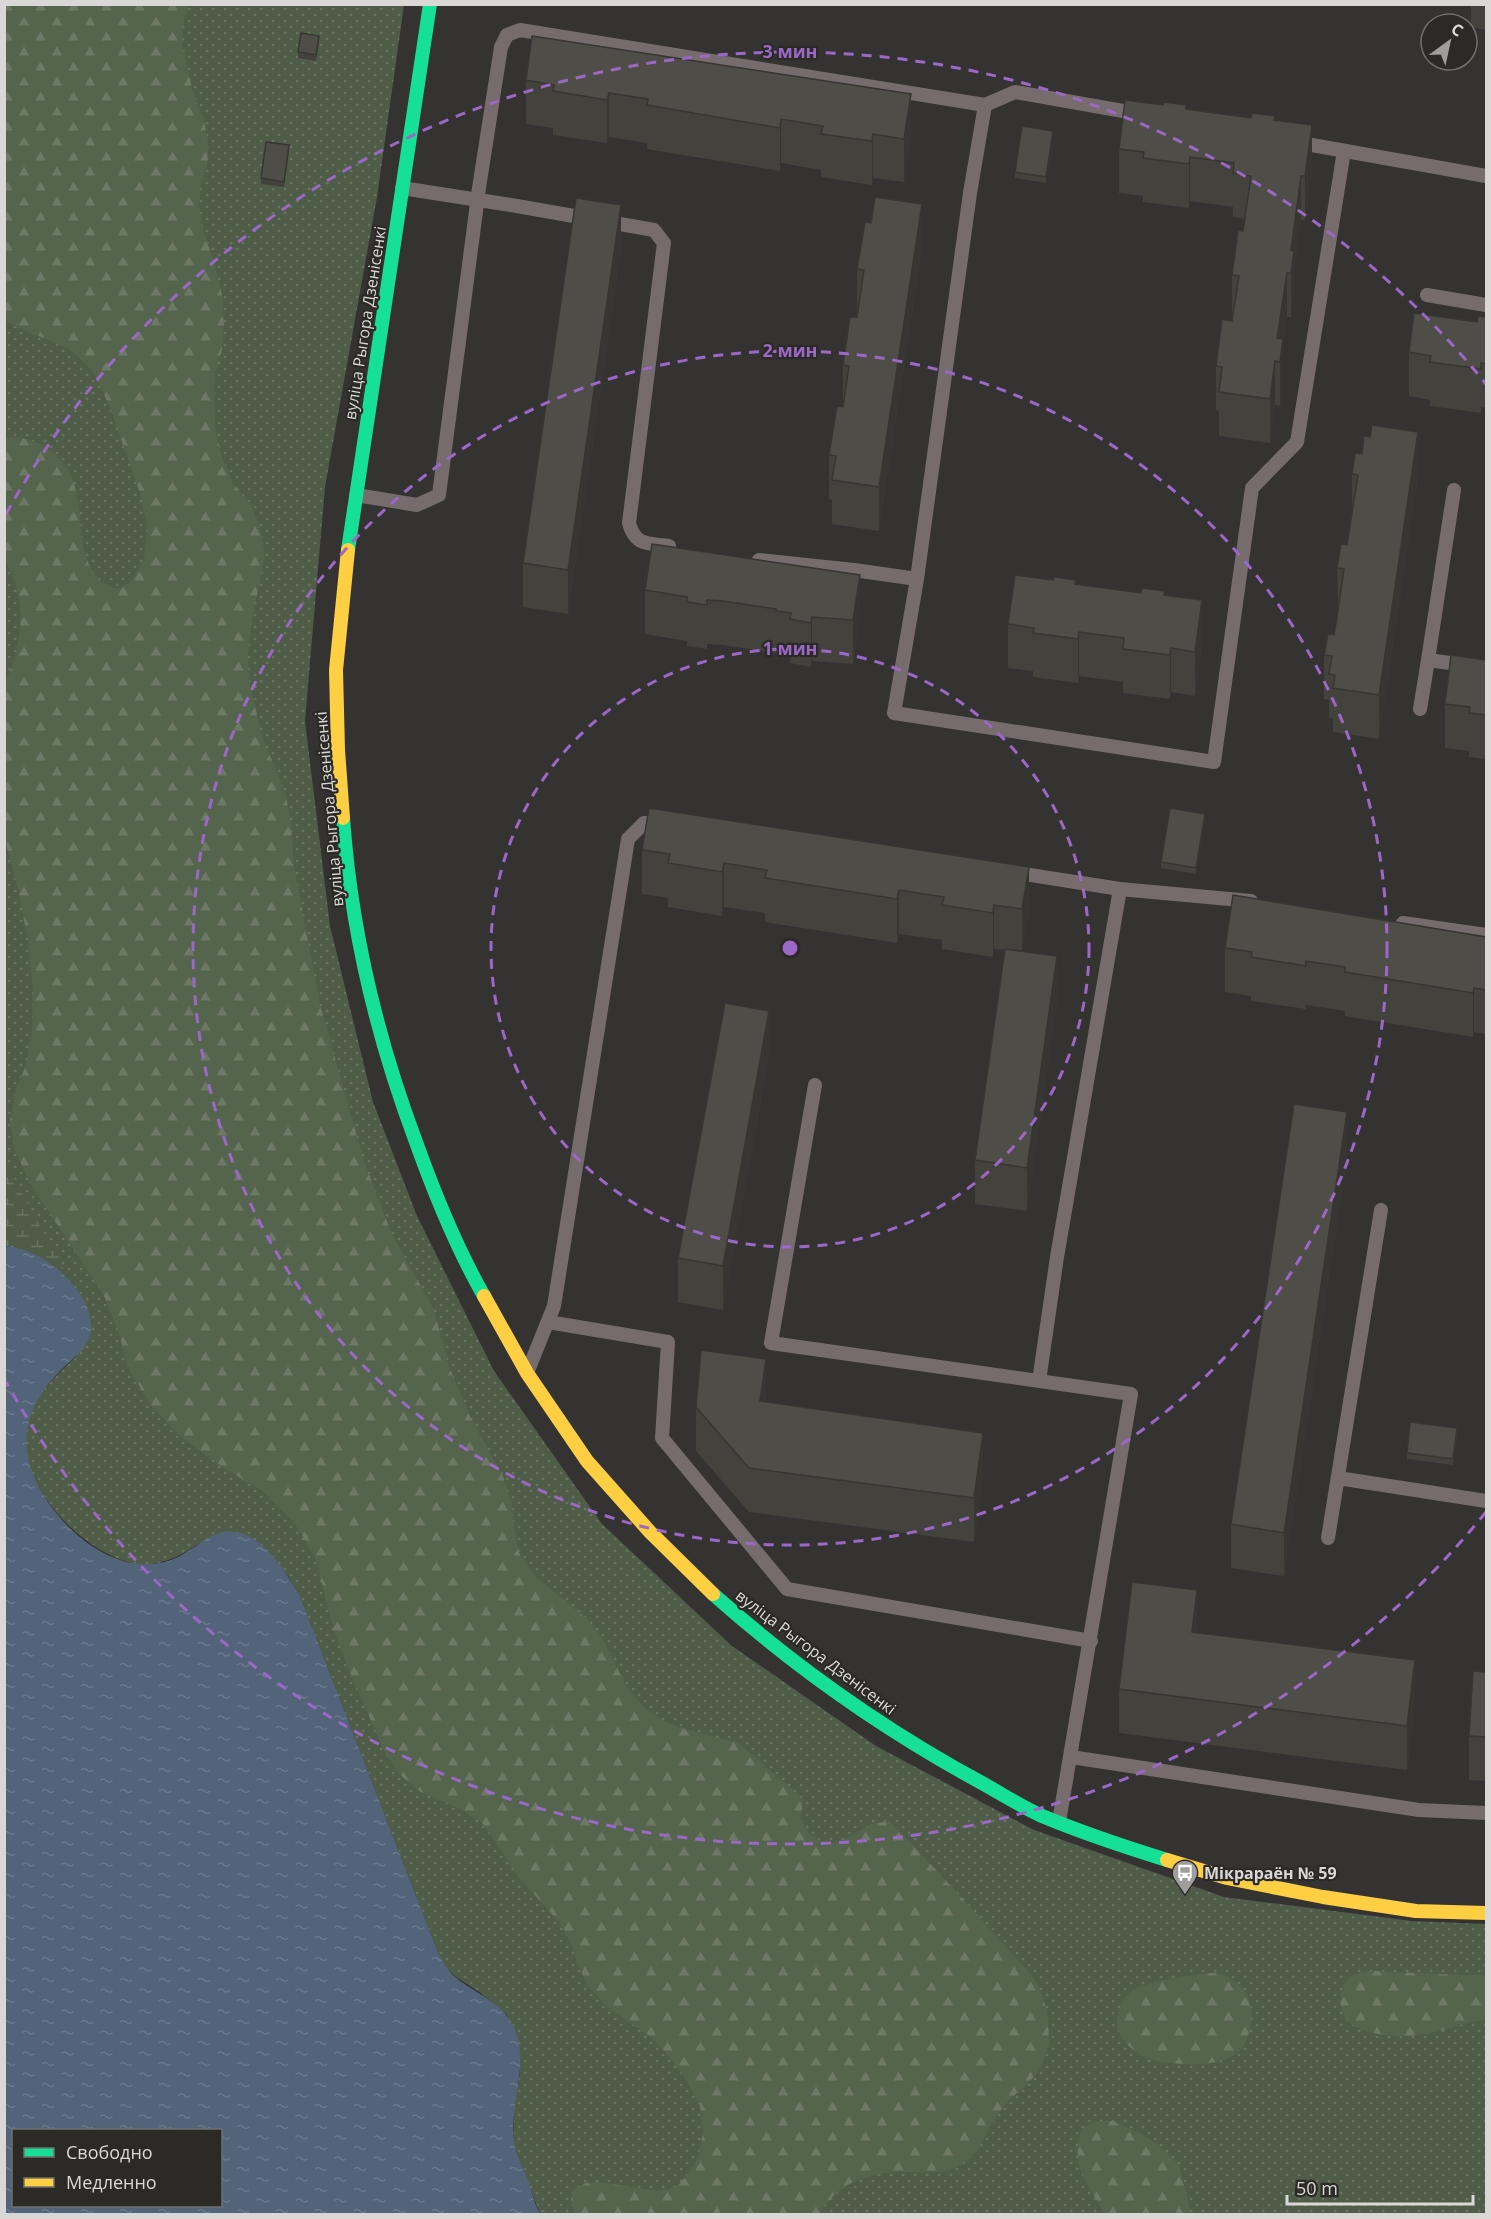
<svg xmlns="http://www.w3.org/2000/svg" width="1491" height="2219" viewBox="0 0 1491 2219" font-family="'Open Sans',sans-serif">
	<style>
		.grass { fill: url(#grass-dots) }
		.forest { fill: url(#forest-firs) }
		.wetland { fill: url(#wetland-marsh) }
		.water { fill: url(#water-ripples); fill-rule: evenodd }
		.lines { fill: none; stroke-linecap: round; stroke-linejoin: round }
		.lane { stroke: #766c6e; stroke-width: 14 }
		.fast { stroke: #16e098; stroke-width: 14 }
		.slow { stroke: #ffcf43; stroke-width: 14 }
		.wall { fill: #44423d }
		.shaded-wall { fill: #373632 }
		.building { fill: #4f4d47; stroke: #373632; stroke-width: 1.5 }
		.ring { fill: none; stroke: #9c68c7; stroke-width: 3; stroke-dasharray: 10 8 }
		.labels { text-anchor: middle; stroke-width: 4.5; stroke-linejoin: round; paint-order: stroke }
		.street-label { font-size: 16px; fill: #d9d8d6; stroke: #2b2a27 }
		.poi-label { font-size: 16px; font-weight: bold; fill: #d9d8d6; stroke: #2b2a27; text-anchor: start }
		.centre { fill: #9c68c7; stroke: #2b2a27; stroke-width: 3 }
		.ring-label { font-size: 18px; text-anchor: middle; font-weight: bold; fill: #9c68c7; stroke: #2b2a27; stroke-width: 4.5; stroke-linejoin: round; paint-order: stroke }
	</style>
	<defs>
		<pattern id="grass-dots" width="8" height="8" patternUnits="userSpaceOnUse" patternTransform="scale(1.5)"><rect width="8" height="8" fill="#4f5d48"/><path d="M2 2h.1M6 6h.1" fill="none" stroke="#687462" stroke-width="1.8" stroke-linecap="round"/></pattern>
		<pattern id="forest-firs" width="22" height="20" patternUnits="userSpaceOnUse" patternTransform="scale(1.5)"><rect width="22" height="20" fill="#55644d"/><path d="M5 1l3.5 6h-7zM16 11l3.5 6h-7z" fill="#6d7966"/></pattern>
		<pattern id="wetland-marsh" width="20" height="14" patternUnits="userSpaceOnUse" patternTransform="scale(1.5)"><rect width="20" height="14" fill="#4f5d48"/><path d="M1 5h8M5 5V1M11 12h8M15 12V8" fill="none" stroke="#687462"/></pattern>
		<pattern id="water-ripples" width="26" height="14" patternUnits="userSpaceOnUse" patternTransform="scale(1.5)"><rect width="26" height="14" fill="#52637a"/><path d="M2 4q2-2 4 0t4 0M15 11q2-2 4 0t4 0" fill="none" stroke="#6a798c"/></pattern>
	</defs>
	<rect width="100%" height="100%" fill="#343332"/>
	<path class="grass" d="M5,5H404L377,197L325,487L305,721L330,926L373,1102L417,1216L494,1371L602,1524L732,1646L876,1746L1034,1830L1224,1897L1412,1921L1486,1924V2214H540L513,2143L514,2110L520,2073L518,2042L507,2015L481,1993L456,1977L446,1968L439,1955L300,1596L288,1576L200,1543C180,1556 157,1569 132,1563C81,1552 15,1482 26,1426C32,1398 56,1375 76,1357L10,1246H5Z"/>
	<path class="forest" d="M5,4L188,5L184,19L182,45L193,92L204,120L208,142L207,165L201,184L199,205L203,231L214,262L222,295L224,325L222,350L214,377L215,428L221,454L233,483L252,507L261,533L265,556L252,619L248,653L249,681L262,737L285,791L291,822L294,866L320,1005L364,1161L391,1232L434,1310L449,1366L471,1419L503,1476L512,1505L514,1527L519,1553L535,1576L586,1618L602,1637L626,1686L645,1708L665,1722L691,1731L739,1743L803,1799L801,1819L809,1834L825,1843L841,1842L871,1824L889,1821C926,1859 963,1898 998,1938C1009,1951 1024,1965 1034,1979C1048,2000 1054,2039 1043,2062C1034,2083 1014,2092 1001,2110C985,2131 979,2162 949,2170C934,2174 919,2172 904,2172C868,2171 837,2184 819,2214H575L571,2201L573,2190L586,2183L598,2182L659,2191L676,2187L689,2173L698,2157L703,2133L700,2106L685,2078L666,2053L648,2035L604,2004L587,1984L577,1963L572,1945L559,1922L521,1880L483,1824L461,1809L419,1791L400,1775L385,1753L348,1668L334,1631L316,1559L294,1522L262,1491L218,1464L181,1437L153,1408L130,1371L118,1331L104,1296L28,1180L14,1148L10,1120L16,1089L26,1065L32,1031L33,990L28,942L19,893L5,840V682C24,644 27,598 5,560V438C20,436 36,440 48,449C99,484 64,548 102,582C106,586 113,587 119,589L132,580L144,559L147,528L141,496L109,405L92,370L68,348L14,326L5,319Z
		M1367,1971L1486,1976V2019C1456,2025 1426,2038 1395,2036C1380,2035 1358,2032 1347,2020C1337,2008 1338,1989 1350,1977C1354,1974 1362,1973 1367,1971Z
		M1198,1974C1205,1974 1214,1972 1221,1974C1225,1975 1230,1978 1233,1980C1252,1992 1254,2012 1249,2032C1247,2040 1242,2051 1234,2055C1215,2067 1184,2065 1162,2062C1137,2057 1109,2038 1119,2010C1121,2004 1126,1995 1132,1991C1144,1982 1182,1977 1198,1974Z
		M1095,2121H1113L1141,2134L1160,2146L1179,2165L1191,2214H1105C1088,2184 1070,2166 1081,2130Z"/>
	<path class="wetland" d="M4,1158L10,1171L71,1282L56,1268L10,1246H5Z"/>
	<path class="water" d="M5,1246C41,1247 95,1292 91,1331C88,1349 72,1359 61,1370C29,1402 16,1438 36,1481C56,1524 108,1573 160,1563C180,1560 195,1545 212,1536C253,1516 283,1568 300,1596L439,1955C444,1963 448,1971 455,1977C476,1994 502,2002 514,2027C528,2060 514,2094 513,2128C512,2148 521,2162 528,2180C532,2192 534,2203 540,2214H5ZM14,2130H220V2206H14Z"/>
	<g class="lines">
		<path class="lane" d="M985,105L1015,92L1140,114
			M1295,142L1486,176
			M402,188L511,205L654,230L664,243L629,523C635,546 648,543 669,546
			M1427,295L1486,305
			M1454,490L1428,660L1486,668
			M356,495L417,505L439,495L479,188L501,47L507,35L520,30L985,105L970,193L917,579L854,570L759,560
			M917,579L894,713L1214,762L1252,488L1297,442L1344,151
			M1420,709L1428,660
			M1011,872L1120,889L1251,901
			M1403,923L1486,935
			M815,1085L771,1343L1131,1394L1059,1822
			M548,1322L668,1342L662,1438L787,1589L1091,1641
			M529,1368L554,1306L628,839L644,823H663
			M1039,1381L1057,1257L1120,889
			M1338,1478L1486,1501
			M1328,1538L1381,1210
			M1071,1757L1419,1810L1486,1813"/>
		<path class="fast" d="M348,550L430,4
			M343,818C351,930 377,1038 416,1142C435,1195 456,1247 484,1296
			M713,1594C795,1667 886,1731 982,1783C1002,1794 1022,1807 1042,1816C1083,1833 1125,1847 1167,1860"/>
		<path class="slow" d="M343,818L338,750L336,670L348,550
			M484,1296L527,1373L587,1461L650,1532L713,1594
			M1167,1860L1227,1878L1323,1897L1416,1911L1486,1913"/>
	</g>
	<path class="wall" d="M1471,4H1486V30L1471,27Z
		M319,42L316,61L298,58V52Z
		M526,80L911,138L904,182L873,178L872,185L821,177V170L781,163L780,171L647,149V143L609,137L607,143L553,135V128L526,124Z
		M1186,109L1275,120L1312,169L1305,220H1301L1294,270V295L1291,317H1287L1283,344V383L1280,406L1275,405L1270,443L1219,436V411L1216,410V366L1232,321L1233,319H1232V275L1243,231L1245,219L1233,217V207L1190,201L1189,208L1143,202V196L1119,193V149Z
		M1053,137L1046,183L1015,178V172Z
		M289,150L284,187L261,184V178Z
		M922,248L879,531L832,524V500L829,499V455L843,407V365L857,312V269Z
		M621,249L568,614L523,607V563Z
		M1486,317V408L1481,407V413L1430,406V400L1409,396V352Z
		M1352,474L1418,476L1379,739L1333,732V718H1329V700L1324,699V655L1334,635L1338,612L1337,568L1347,545L1352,518Z
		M1076,584L1141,593L1165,595L1202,644L1195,696L1171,692L1170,699L1123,693V682L1079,676L1078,683L1033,677V671L1008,668V624Z
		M645,590L860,619L853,664L812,661L811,667L790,663V657L776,655V653L723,645L707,644V649L687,646V641L645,634Z
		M1486,660V759L1469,757V751L1445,748V704Z
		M649,808L1029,911L1022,951L1057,1000L1027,1211L975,1204V1160L1005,950L994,949L993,957L942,949V940L899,934L897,943L765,922V913L724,907L722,916L668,907V898L642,894V850Z
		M1205,820L1196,874L1161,868V862Z
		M1486,937V1034L1474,1032L1473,1037L1345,1016V1011L1306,1005V1009L1251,1001V996L1225,992V948Z
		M769,1055L723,1310L678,1302V1258Z
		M1347,1156L1284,1576L1231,1568V1524Z
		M766,1402L983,1477L974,1542L749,1512L696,1451V1407Z
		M1457,1434L1453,1465L1407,1459V1453Z
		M1197,1632L1415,1704L1407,1770L1119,1733V1689Z
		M1486,1672V1781L1469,1780V1736Z"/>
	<path class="shaded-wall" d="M609,93V137L607,143V100Z
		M911,94V138L904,182V139Z
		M781,119V163L780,171V128Z
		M1312,125V169L1305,220V176Z
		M1053,131V137L1046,183V177Z
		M873,134V178L872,185V141Z
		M1190,157V201L1189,208V164Z
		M1301,176V220L1294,270V295L1291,317V250Z
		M922,204V248L879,531V487Z
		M621,205V249L568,614V570Z
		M1287,273V317L1283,344V383L1280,406V362L1277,338Z
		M1275,361V405L1270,443V399Z
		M1418,432V476L1379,739V695Z
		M860,575V619L853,664V620Z
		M1202,600V644L1195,696V652Z
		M812,617V661L811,667V623Z
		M1079,632V676L1078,683V639Z
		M1171,648V692L1170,699V655Z
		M1205,814V820L1196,874V868Z
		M724,863V907L722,916V872Z
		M1029,867V911L1022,953V909Z
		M899,890V934L897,943V899Z
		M994,905V949L993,957V913Z
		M1057,956V1000L1027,1211V1168Z
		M1474,988V1032L1473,1037V993Z
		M769,1011V1055L723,1310V1266Z
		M1347,1112V1156L1284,1576V1533Z
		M766,1359V1403L760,1401Z
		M983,1433V1477L974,1542V1498Z
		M1197,1590V1634L1192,1632Z
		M1415,1660V1704L1407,1770V1726Z"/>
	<path class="building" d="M301,33L319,36L316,55L298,52Z
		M532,36L911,94L904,139L873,134L872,141L821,134L823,126L781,119L780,128L647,105L648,99L609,93L607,100L553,91L554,85L526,80Z
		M1125,100L1163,105L1164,102L1186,105V109L1251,118L1252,113L1275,116L1274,120L1312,125L1305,176H1301L1291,250L1294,251L1291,273H1287L1277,338L1283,339L1280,362L1275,361L1270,399L1219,392L1222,367L1216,366L1222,319L1232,321L1239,276L1232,275L1238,230L1243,231L1251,176L1233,173L1234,163L1190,157L1189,164L1143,158L1144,152L1119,149Z
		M1022,126L1053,131L1046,177L1015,172Z
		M266,142L289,145L284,182L261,178Z
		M875,197L922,204L879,487L832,480L836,456L829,455L837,406L843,407L849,366L843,365L850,317H857L864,270L857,269L865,222L871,223Z
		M576,198L621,205L568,570L523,563Z
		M1414,313L1477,322L1478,316L1486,317V364L1481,363V369L1430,362L1431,356L1409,352Z
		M1372,425L1418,432L1379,695L1333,688L1335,675L1329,674L1332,656L1324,655L1328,634L1334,635L1337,617L1344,569L1337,568L1341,544L1347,545L1358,475L1352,474L1355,453L1362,454L1364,436L1370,437Z
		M652,544L860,575L853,620L812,617L811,623L790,619L791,613L776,611V609L723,601L707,600V605L687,602V597L645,590Z
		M1015,575L1053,580L1054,577L1076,580L1075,584L1141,593L1142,588L1165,591L1164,595L1202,600L1195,652L1171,648L1170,655L1123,649L1124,638L1079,632L1078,639L1033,633L1034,628L1008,624Z
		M1451,655L1486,660V715L1469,713L1470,707L1445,704Z
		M649,808L1029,867L1022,909L994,905L993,913L942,905L944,897L899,890L897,899L765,878L767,870L724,863L722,872L668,863L670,854L642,850Z
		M1170,808L1205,814L1196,868L1161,862Z
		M1233,895L1486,937V990L1474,988L1473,993L1345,972V967L1306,961V966L1251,957L1252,952L1225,948Z
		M1005,949L1057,956L1027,1168L975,1160Z
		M725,1003L769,1011L723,1266L678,1258Z
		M1294,1104L1347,1112L1284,1533L1231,1524Z
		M701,1350L766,1359L760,1401L983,1433L974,1498L749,1468L696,1407Z
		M1410,1422L1457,1428L1453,1459L1407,1453Z
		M1132,1582L1197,1590L1192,1632L1415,1660L1407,1726L1119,1689Z
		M1473,1671L1486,1672V1737L1469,1736Z"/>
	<g class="ring">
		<circle cx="790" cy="948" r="299"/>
		<circle cx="790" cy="948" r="597"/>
		<path d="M1486 1512A896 896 0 0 1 6 1382M6 514A896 896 0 0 1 1486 384"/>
	</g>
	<defs>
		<symbol id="bus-pin" viewBox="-11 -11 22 30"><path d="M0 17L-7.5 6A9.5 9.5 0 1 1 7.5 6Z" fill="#9f9e9d" stroke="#2b2a27"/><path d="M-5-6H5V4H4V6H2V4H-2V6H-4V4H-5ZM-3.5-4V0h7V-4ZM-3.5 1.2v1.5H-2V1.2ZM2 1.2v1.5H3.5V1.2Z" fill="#fff"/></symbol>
	</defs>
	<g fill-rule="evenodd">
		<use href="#bus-pin" x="1170" y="1858" width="30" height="40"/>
	</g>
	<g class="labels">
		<g class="street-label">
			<text transform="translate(365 323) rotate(-81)" y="6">вуліца Рыгора Дзенісенкі</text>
			<text transform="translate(329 809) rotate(-95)" y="6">вуліца Рыгора Дзенісенкі</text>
			<text transform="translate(816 1652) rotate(37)" y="6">вуліца Рыгора Дзенісенкі</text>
		</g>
		<g class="poi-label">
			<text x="1204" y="1879">Мікрараён № 59</text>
		</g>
	</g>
	<circle cx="790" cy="948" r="9" class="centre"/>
	<g class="ring-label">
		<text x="790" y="58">3 мин</text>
		<text x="790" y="357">2 мин</text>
		<text x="790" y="655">1 мин</text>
	</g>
	<rect width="1491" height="2219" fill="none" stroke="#d9d8d6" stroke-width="12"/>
	<rect x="12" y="2129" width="210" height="78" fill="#2b2a27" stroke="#71706d" stroke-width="1.5"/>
	<rect x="24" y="2148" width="30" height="9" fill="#16e098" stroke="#71706d" stroke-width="1.5"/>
	<text x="66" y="2159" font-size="18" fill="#d9d8d6">Свободно</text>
	<rect x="24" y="2178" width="30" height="9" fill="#ffcf43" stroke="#71706d" stroke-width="1.5"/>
	<text x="66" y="2189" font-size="18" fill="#d9d8d6">Медленно</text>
	<g transform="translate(1449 42) rotate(33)"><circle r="28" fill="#2b2a27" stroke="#71706d" stroke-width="1.5"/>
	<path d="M0-4.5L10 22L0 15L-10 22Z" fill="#9f9e9d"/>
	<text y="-9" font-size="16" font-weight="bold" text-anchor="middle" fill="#d9d8d6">С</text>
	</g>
	<path d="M1287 2195v9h186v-9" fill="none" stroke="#d9d8d6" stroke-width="3"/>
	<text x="1296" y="2195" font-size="18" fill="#d9d8d6" stroke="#2b2a27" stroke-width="4.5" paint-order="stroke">50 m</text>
</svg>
